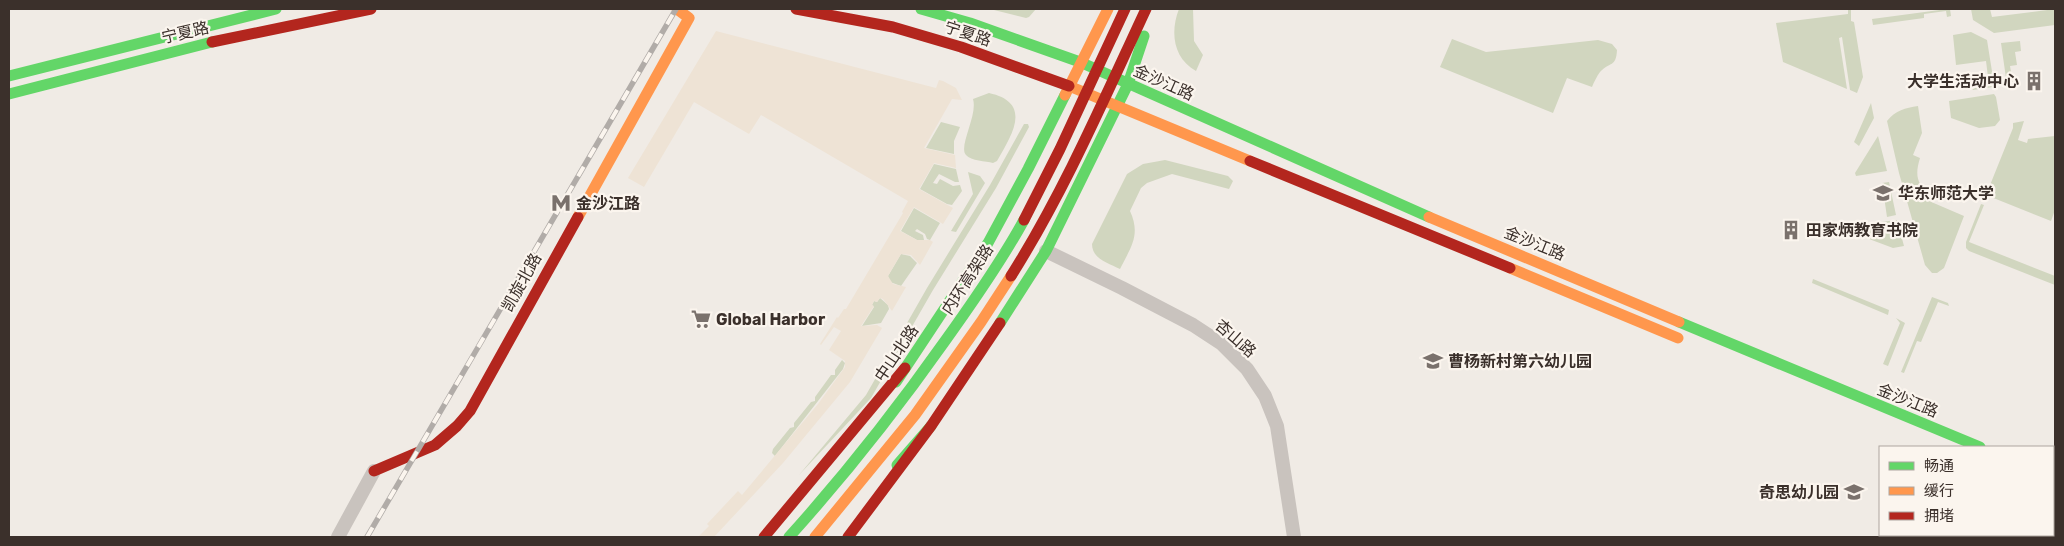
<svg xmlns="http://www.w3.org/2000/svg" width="2064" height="546" viewBox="0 0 2064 546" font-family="Rubik,'Noto Sans SC',sans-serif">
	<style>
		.green { fill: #d1d6bf }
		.plaza { fill: #eee3d5 }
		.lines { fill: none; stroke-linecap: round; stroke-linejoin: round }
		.street { stroke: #c9c3be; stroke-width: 14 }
		.fast { stroke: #63d668; stroke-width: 11 }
		.slow { stroke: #ff974d; stroke-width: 11 }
		.jam { stroke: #b3261e; stroke-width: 11 }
		.rail-casing { stroke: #b1aca8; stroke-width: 5.5 }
		.rail { stroke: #fbf5ee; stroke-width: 4; stroke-dasharray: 11; stroke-linecap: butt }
		.labels { text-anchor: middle; stroke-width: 4.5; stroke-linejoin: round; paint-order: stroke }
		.street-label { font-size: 16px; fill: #3b302b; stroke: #fbf5ee }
		.poi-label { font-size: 16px; font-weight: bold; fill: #3b302b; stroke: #fbf5ee; text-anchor: start }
	</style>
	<rect width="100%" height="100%" fill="#f0ebe5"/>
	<path class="green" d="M990,9H1036L1029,17L1026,18Z
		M1179,9H1193L1194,41L1203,55L1196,71C1173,58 1170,32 1179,9Z
		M1848,9H1851V21L1854,22L1863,77L1857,93L1850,90L1842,37L1839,38L1847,89L1783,62L1776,23L1848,14Z
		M1947,9H1950L1951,16L1947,17L1946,11L1924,14V18L1873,25L1872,19Z
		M1971,9H1990L1992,17L2055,9V25L1994,33L1973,20Z
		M1971,32L1987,40L1994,84L1993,87L1973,90L1972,88L1989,85L1986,61L1956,65L1953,35Z
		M1452,39L1486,52L1598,40L1612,44L1617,50C1616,68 1610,61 1600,72C1597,76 1594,82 1592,87L1567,78L1553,113L1440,67Z
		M2020,41L2021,51L2015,52L2017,65L2010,66L2013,84L2007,85L2001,43Z
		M989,93C1034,103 1011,136 997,161L993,163C986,161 971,161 966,155C958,147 978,115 973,99Z
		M1994,94L1996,97L2000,120L1995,126L1979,128L1951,118L1949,101Z
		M1871,103L1874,118L1859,146L1854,142Z
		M1918,106L1922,133L1913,155L1920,158C1915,174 1916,185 1931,194L1929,201L1964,216L1944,268L1937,273H1932L1925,265L1899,173L1887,121C1896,110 1905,108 1918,106Z
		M2024,121L2018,140L2027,143L2028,139L2055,136V210L2051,221L1986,195L2013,128V123Z
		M941,122L960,127L954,141V154L926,148Z
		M1024,124H1028L1029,127L996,188L933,290L871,398L799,475L866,395L927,288L990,185Z
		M1878,136L1887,171L1856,176L1855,173Z
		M1165,160L1228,176L1233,181L1229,189L1172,174L1147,183L1141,188L1130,211C1141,235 1131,247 1120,269C1108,263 1092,259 1092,244L1127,174L1143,164Z
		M934,164L956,169L959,182H955L939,174L933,183L937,184L940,179L953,186L960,185L962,191L952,205L947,204L920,189Z
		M968,172L980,176L985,183L956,232L951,231L973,194Z
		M1889,182L1896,215L1887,217L1882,183Z
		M1981,204L1984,205L1969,242L2055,276V285L1969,251L1966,248V242Z
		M914,208L940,223L930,240L927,239L925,234L917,229L915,231L923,235L924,240H917L901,231Z
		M1897,220L1904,246L1893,248L1853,233L1856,225Z
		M901,254L910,256L917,263L901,286L890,282L888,276Z
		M1813,279L1889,310L1888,315L1812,283Z
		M1932,297L1948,303L1949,306L1938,302L1921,342L1917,341L1904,373L1901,372Z
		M880,298L888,305L889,309L881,323L862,326L874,307L872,305L874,301L877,302Z
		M1896,318L1905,323L1888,366L1883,364L1900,323Z
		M842,360L845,363L843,369L775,456L772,453L773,449L790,428L794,427V423L811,402L815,401V397L831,375H835V370Z"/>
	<path class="plaza" d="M716,31L936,88L939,80L943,81L956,88L962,100L952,99L924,148L955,155L956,168L934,163L919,189L953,208L943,224L914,207L900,231L917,240H930L933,242L920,265L911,255L901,254L888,276L893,284L906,287L892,311L883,299L880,298L877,302L874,301L872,305L874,306L861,326L877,325L882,328L850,382L783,463L714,537H698L709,526L707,524L738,491L742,495L818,404L845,367V361L829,350L841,331L834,327L821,345L820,344L837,317L838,318L844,309H846L903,213L902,212L908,201L761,115L749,134L694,102L644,187L628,178Z"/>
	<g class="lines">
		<path class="street" d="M1046,251L1122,288L1193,325L1222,344L1247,369L1265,396L1277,426L1294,537
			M338,537L374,471"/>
		<path class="fast" d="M921,9L970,23L1080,62
			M1080,62L1429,217
			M9,76L276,9
			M9,94L212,42
			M1679,322L1980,447
			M1000,323L1046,251L1128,84L1144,36
			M896,382L988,243L1028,169L1065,95
			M897,465L931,426
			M789,537C845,475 897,409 945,341C973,302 1001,262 1024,220"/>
		<path class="slow" d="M1069,86L1250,161
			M1065,95L1108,9
			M578,217L689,18L677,9
			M1429,217L1679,322
			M1510,268L1678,338
			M815,537L915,415L981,322L1011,276"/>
		<path class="jam" d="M796,9L893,27L961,47L1069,86
			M212,42L371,9
			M1250,161L1510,268
			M1024,220L1060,149L1125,9
			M1011,276C1064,192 1104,99 1146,9
			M374,471L435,445L457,426L470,411L578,217
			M2053,475L2055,476
			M764,537L905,368
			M848,537L931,426L1000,323"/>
		<defs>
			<path id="rail" d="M367,537L676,9"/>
		</defs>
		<use href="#rail" class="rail-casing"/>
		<use href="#rail" class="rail"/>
	</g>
	<defs>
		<symbol id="building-bare" viewBox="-9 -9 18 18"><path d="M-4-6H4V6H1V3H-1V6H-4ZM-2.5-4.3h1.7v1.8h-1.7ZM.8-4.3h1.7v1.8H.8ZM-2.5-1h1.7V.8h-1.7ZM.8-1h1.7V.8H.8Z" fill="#7a716c" stroke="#fbf5ee" stroke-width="2.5" paint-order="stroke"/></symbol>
		<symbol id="university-bare" viewBox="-9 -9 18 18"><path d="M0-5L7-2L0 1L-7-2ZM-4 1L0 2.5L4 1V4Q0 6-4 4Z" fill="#7a716c" stroke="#fbf5ee" stroke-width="2.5" paint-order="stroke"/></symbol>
		<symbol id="metro-bare" viewBox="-9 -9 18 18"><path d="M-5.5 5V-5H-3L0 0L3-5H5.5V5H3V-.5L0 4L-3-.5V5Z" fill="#7a716c" stroke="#fbf5ee" stroke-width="2.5" paint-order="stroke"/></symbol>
		<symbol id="supermarket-bare" viewBox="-9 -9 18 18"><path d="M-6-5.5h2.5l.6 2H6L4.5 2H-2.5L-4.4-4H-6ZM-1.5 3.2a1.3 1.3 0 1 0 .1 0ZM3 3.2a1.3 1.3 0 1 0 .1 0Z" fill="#7a716c" stroke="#fbf5ee" stroke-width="2.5" paint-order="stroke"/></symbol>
		<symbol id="school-bare" viewBox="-9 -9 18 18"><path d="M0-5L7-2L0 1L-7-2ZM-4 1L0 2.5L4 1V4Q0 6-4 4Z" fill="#7a716c" stroke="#fbf5ee" stroke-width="2.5" paint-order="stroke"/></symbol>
	</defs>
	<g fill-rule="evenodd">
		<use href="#building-bare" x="2020" y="67" width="28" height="28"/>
		<use href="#university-bare" x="1869" y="179" width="28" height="28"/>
		<use href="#metro-bare" x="547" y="189" width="28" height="28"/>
		<use href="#building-bare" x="1777" y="216" width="28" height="28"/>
		<use href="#supermarket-bare" x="687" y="305" width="28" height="28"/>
		<use href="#school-bare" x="1419" y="347" width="28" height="28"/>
		<use href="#school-bare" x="1840" y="478" width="28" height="28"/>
	</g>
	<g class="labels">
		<g class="street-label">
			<text transform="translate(185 32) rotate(-13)" y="6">宁夏路</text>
			<text transform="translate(968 33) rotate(18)" y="6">宁夏路</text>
			<text transform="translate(1164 82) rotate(24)" y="6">金沙江路</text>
			<text transform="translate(1535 243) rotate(22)" y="6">金沙江路</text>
			<text transform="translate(967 279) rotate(-57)" y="6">内环高架路</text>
			<text transform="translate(521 282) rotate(-61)" y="6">凯旋北路</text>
			<text transform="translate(1236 338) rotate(41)" y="6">杏山路</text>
			<text transform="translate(896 353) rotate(-56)" y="6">中山北路</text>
			<text transform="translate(1908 400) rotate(22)" y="6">金沙江路</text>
		</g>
		<g class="poi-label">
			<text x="2019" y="87" text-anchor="end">大学生活动中心</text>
			<text x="1898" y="199">华东师范大学</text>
			<text x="576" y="209">金沙江路</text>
			<text x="1806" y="236">田家炳教育书院</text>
			<text x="716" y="325">Global Harbor</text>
			<text x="1448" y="367">曹杨新村第六幼儿园</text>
			<text x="1839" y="498" text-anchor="end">奇思幼儿园</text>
		</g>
	</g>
	<rect width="2064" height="546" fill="none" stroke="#3b302b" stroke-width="20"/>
	<rect x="1879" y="446" width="175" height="90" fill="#fbf5ee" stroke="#aea6a0"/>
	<rect x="1889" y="462" width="25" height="8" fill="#63d668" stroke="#aea6a0"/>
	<text x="1924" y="471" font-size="15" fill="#3b302b">畅通</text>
	<rect x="1889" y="487" width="25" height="8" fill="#ff974d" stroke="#aea6a0"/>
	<text x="1924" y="496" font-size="15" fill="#3b302b">缓行</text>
	<rect x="1889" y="512" width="25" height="8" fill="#b3261e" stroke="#aea6a0"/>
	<text x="1924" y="521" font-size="15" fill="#3b302b">拥堵</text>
</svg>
